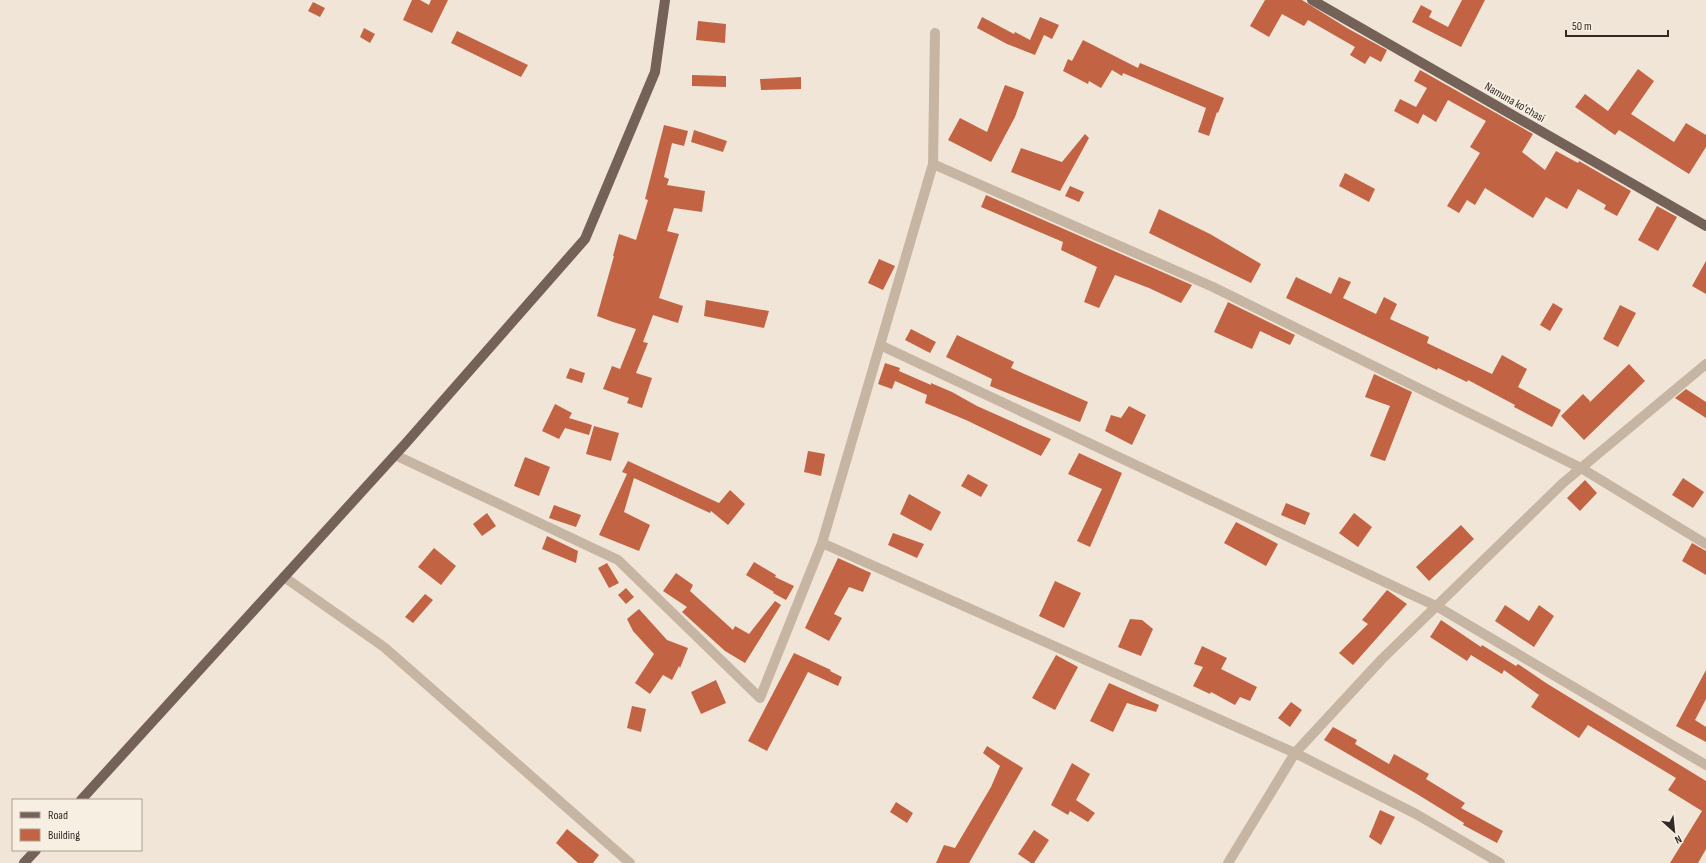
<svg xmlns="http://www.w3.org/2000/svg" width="1706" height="863" viewBox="0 0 1706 863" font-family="'Sofia Sans Condensed',sans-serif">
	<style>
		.building { fill: #c26443 }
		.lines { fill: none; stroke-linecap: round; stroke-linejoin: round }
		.minor { stroke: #c7b5a4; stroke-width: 10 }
		.major { stroke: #746157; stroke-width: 10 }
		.labels { text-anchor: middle; stroke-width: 4; stroke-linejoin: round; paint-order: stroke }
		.street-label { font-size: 12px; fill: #322a25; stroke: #f8efe3 }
	</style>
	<rect width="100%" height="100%" fill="#f0e5d7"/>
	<path class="building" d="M412,0H420L429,5L431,0H448L432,33L403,20Z
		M1265,0H1302L1347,28L1387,50L1381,62L1370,56L1365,64L1350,55L1355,47L1308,20L1304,26L1282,14L1269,37L1250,26Z
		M1462,0H1485L1461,47L1412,22L1421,5L1432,11L1429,17L1448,27Z
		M313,2L325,8L320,17L308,11Z
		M982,17L1014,34L1015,32L1030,40L1040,17L1059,25L1052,39L1044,35L1035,55L1007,44L977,28Z
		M698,21L726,24L725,43L696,40Z
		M364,28L375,34L370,43L360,37Z
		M457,31L528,65L521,77L451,43Z
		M1083,40L1138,68L1140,63L1224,98L1218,113L1217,112L1209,136L1198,132L1206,108L1123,73L1122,76L1112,70L1101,88L1089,81L1088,84L1063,71L1068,59L1072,61Z
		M1638,69L1654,81L1631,114L1674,142L1686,123L1706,135V147L1689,174L1619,130L1615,135L1575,107L1585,94L1608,111Z
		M1420,70L1533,134L1522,152L1545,170L1556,151L1578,163L1579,161L1631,191L1617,216L1604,209L1606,205L1578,189L1567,209L1546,197L1533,218L1485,188L1475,205L1467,200L1459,213L1447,206L1480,153L1470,147L1486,121L1448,100L1436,122L1423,114L1418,124L1394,111L1400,99L1416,107L1427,88L1414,81Z
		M692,75L726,76V87L692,86Z
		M801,77V89L761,90L760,79Z
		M1005,85L1024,92L1015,117L991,162L948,140L960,118L987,132Z
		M664,125L688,131L684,146L672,143L664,177L669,179L667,185L705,191L702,212L674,208L667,231L679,234L659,298L683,306L678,323L653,315L643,342L648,343L636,373L652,378L642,408L627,403L629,398L603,389L612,366L620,369L636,329L613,322L597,316L614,256H613L619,234L636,240L648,200L645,199Z
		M694,130L727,141L723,152L691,142Z
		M1085,134L1089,138L1060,191L1011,172L1021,148L1062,162Z
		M1345,173L1375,189L1369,202L1339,186Z
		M1070,186L1084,192L1079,202L1065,196Z
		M986,195L1185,282L1192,285L1181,303L1149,288L1115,275L1099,308L1084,302L1097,267L1061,250L1063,242L981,207Z
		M1657,206L1677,217L1658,251L1638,240Z
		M1159,209L1210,234L1261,264L1251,283L1149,233Z
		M879,259L895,266L883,290L868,283Z
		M1706,261V294L1692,286Z
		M1296,277L1331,294L1339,277L1351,282L1343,298L1376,314L1384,297L1397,304L1390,319L1429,337L1427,343L1492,374L1502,355L1527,369L1518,387L1561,410L1552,427L1514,407L1515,405L1468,380L1467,382L1438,368L1437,370L1286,298Z
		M706,300L769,311L764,328L704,316Z
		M1228,302L1295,335L1290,345L1260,331L1252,349L1214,332Z
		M1553,303L1563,309L1550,331L1540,325Z
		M1620,305L1636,313L1618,347L1603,339Z
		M911,329L936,342L930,353L905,340Z
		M957,335L1014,362L1011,368L1088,402L1080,422L990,386L992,379L946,357Z
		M885,363L900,368L899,371L931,385V383L952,392L977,406L1051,439L1041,456L966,420L925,403L927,395L895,381L892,389L878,384Z
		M1629,364L1645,381L1584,440L1561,416L1583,394L1590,401L1589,403Z
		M570,368L585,373L582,383L566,378Z
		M1374,374L1412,392L1385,461L1370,456L1390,406L1365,397Z
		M1686,389L1706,402V418L1675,398Z
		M555,404L572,413L569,418L592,425L589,435L565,428L559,439L542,431Z
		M1129,406L1146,415L1132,445L1105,431L1111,415L1121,418Z
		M594,426L619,433L611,461L586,454Z
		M808,451L825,454L821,476L804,472Z
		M1079,453L1122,473L1090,547L1077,541L1102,489L1068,474Z
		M525,457L550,467L539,496L514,486Z
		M628,461L719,503L730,490L745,504L728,525L711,511L710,513L634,478L624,512L650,525L639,551L599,535L627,474L622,472Z
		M968,474L988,485L981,497L961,486Z
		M1683,478L1704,492L1693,508L1672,495Z
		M1585,480L1597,493L1580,511L1567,498Z
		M909,494L941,512L931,531L900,514Z
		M1286,503L1310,513L1305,525L1281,515Z
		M554,505L581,515L576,527L549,518Z
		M487,513L496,526L482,536L473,524Z
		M1354,513L1372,527L1358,547L1339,533Z
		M1236,522L1278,544L1266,566L1224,543Z
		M1461,525L1474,539L1429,581L1416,567Z
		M893,533L924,544L917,558L888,545Z
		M547,536L578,551L576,563L542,549Z
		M1692,543L1706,551V575L1682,561Z
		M434,548L456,566L441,585L418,567Z
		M838,558L871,573L863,592L849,587L834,614L842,618L829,641L805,628Z
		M754,562L776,575L775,577L794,586L786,600L773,593L774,592L746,575Z
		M607,563L619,583L609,588L598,568Z
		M676,573L693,585L690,591L733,630L735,626L749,634L775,601L781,605L745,663L725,651L682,612L687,607L663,591Z
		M1055,581L1081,593L1064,628L1039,616Z
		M626,588L634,597L626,604L618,595Z
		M1387,590L1407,604L1353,665L1339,653L1368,624L1362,620Z
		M425,594L433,600L413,623L405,617Z
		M1505,605L1529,621L1539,605L1554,616L1534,647L1495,621Z
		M639,609L667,640L688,648L680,668L679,666L672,680L663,675L650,694L635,683L654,654L633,631L627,619Z
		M1130,619L1142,620L1153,629L1141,656L1118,647Z
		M1441,620L1481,647L1482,645L1516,666L1518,664L1546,683L1706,781V849L1698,863H1670L1702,811L1668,790L1676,778L1588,725L1579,738L1531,707L1539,695L1504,670L1502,674L1471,655L1467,661L1430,637Z
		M1202,646L1227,658L1221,669L1257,687L1250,701L1240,697L1235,705L1211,692L1210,694L1193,686L1203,667L1194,664Z
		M794,653L831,670L830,671L842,677L838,686L808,672L767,751L748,741Z
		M1056,655L1078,667L1055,710L1032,698Z
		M1706,670V699L1695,720L1706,727V742L1676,726Z
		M716,680L726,703L701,714L691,692Z
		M1109,683L1159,705L1156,712L1127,703L1113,732L1090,721Z
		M1291,702L1302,710L1290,727L1278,718Z
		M632,706L646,709L641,732L627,728Z
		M1333,727L1357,740L1355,744L1389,764L1394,754L1429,774L1426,779L1465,803L1461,808L1503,831L1497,843L1463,825L1464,823L1417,794L1324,740Z
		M987,746L1023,768L969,863H936L944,845L955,848L991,787L1000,766L983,753Z
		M1072,763L1090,774L1076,800L1095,813L1088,822L1070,811L1068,815L1051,805Z
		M896,802L913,813L907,823L890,812Z
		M1380,810L1395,817L1381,845L1369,837Z
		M567,829L599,855L593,863H578L556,843Z
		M1034,830L1049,840L1034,863H1031L1018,854Z"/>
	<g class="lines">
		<path class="minor" d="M933,164L1213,287L1581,468L1706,544
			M880,345L1438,607L1706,765
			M395,455L618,560L760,698L822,543L933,164L935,33
			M822,543L1295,753L1416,814L1500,863
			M284,577L384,647L630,863
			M1228,863L1295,753L1382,659L1563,483L1706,364"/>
		<path class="major" d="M1312,0L1706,226
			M81,800L406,443L585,239L655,72L665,0
			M24,863L36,850"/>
	</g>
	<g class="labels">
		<g class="street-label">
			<text transform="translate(1515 102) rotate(30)" y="4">Namuna ko'chasi</text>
		</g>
	</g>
	<rect x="12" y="799" width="130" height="52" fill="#f8efe3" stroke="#a9a097"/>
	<rect x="20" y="812" width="20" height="6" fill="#746157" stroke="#a9a097"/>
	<text x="48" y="819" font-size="12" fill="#322a25">Road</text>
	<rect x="20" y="829" width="20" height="12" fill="#c26443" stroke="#a9a097"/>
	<text x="48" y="839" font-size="12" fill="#322a25">Building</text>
	<g transform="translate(1674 831) rotate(153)" stroke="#f8efe3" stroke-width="3" paint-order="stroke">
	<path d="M0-3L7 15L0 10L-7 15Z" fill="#322a25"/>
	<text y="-6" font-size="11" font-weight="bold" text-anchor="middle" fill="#322a25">N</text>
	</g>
	<path d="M1566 30v6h102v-6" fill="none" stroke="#322a25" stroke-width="2"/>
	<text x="1572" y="30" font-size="12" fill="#322a25" stroke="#f8efe3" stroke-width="3" paint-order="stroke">50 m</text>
</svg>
